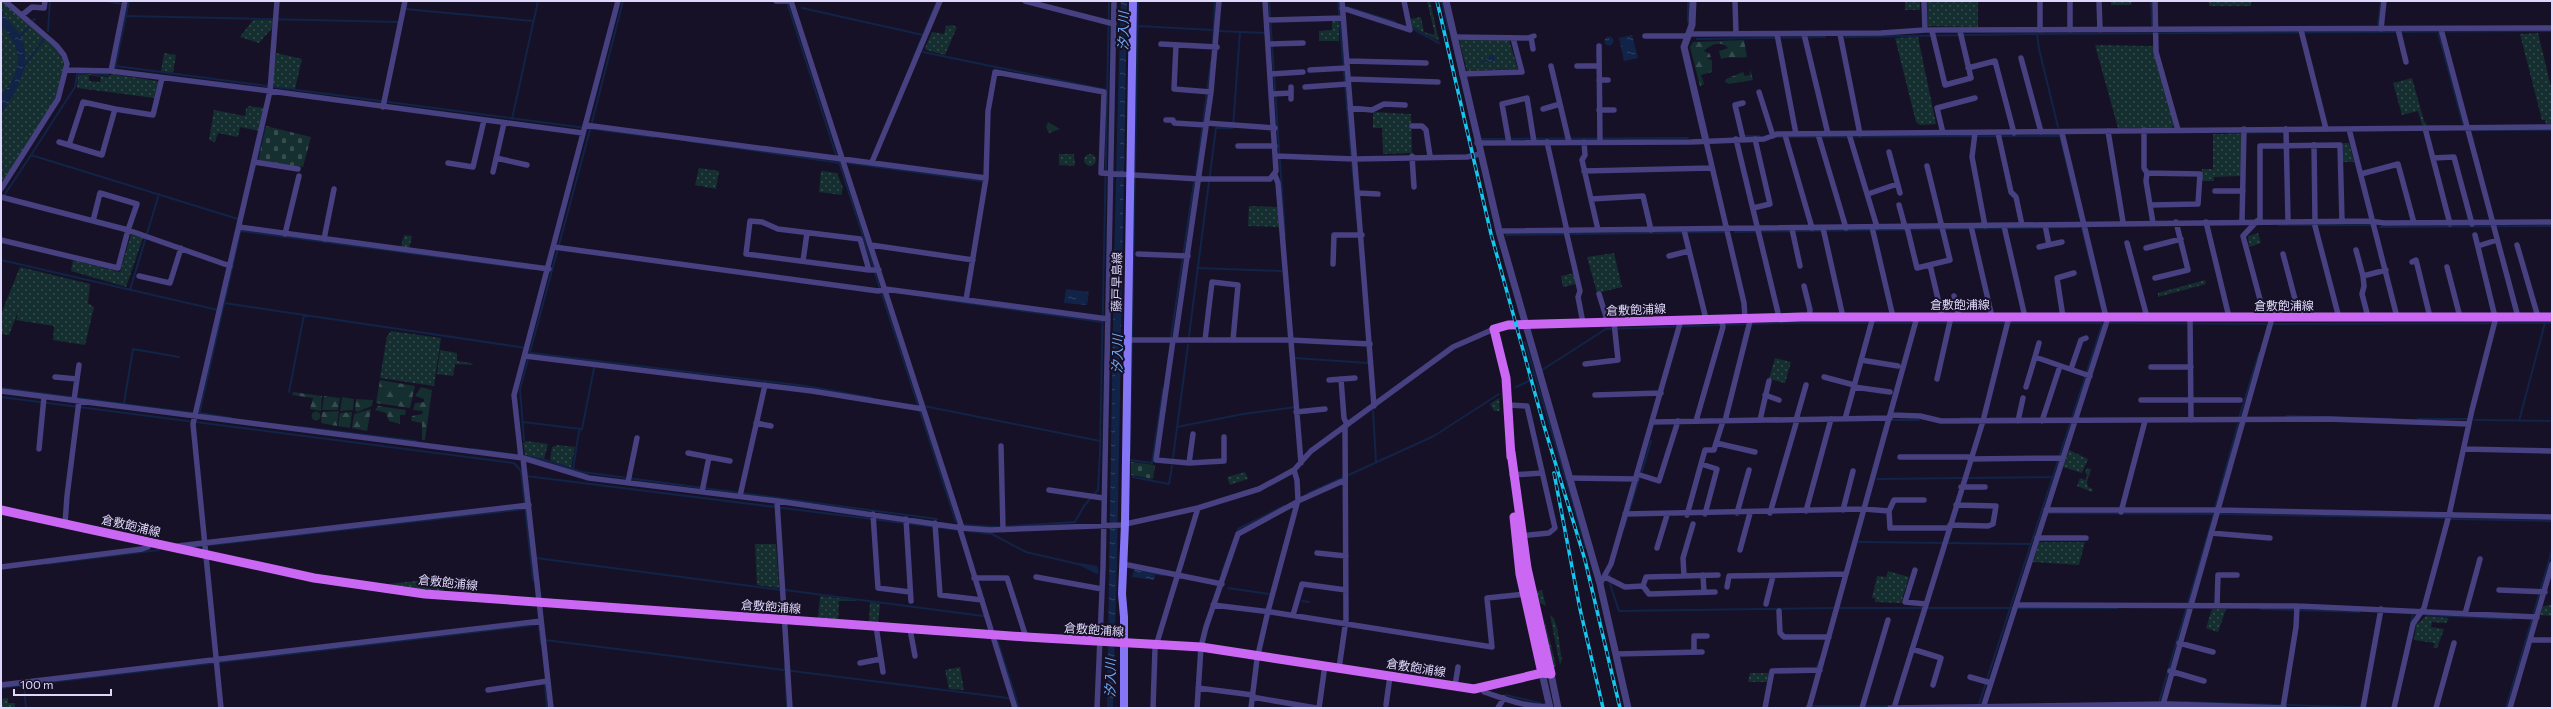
<svg xmlns="http://www.w3.org/2000/svg" width="2553" height="709" viewBox="0 0 2553 709" font-family="Commissioner,'Noto Sans JP',sans-serif">
	<style>
		.green { fill: url(#green-dots); fill-rule: evenodd }
		.forest { fill: url(#forest-firs) }
		.cemetery { fill: url(#cemetery-stones) }
		.water { fill: url(#water-ripples) }
		.lines { fill: none; stroke-linecap: round; stroke-linejoin: round }
		.stream { stroke: #122348; stroke-width: 2 }
		.minor { stroke: #474081; stroke-width: 5.5 }
		.tertiary { stroke: #474081; stroke-width: 7 }
		.secondary { stroke: #8476f5; stroke-width: 8 }
		.primary { stroke: #ca68f4; stroke-width: 9 }
		.rail-casing { stroke: #13c7ee; stroke-width: 3.5 }
		.rail { stroke: #161126; stroke-width: 2; stroke-dasharray: 6; stroke-linecap: butt }
		.labels { text-anchor: middle; stroke-width: 4; stroke-linejoin: round; paint-order: stroke }
		.street-label { font-size: 12px; fill: #dfd8fc; stroke: #161126 }
		.water-label { font-size: 13px; font-style: italic; fill: #6eacf4; stroke: #161126 }
	</style>
	<defs>
		<pattern id="green-dots" width="8" height="8" patternUnits="userSpaceOnUse"><rect width="8" height="8" fill="#152e2f"/><path d="M2 2h.1M6 6h.1" fill="none" stroke="#374c4e" stroke-width="1.8" stroke-linecap="round"/></pattern>
		<pattern id="forest-firs" width="22" height="20" patternUnits="userSpaceOnUse"><rect width="22" height="20" fill="#152e2f"/><path d="M5 1l3.5 6h-7zM16 11l3.5 6h-7z" fill="#374c4e"/></pattern>
		<pattern id="cemetery-stones" width="16" height="16" patternUnits="userSpaceOnUse"><rect width="16" height="16" fill="#152e2f"/><path d="M2 7V4a2 2 0 0 1 4 0v3zM10 15v-3a2 2 0 0 1 4 0v3z" fill="#374c4e"/></pattern>
		<pattern id="water-ripples" width="26" height="14" patternUnits="userSpaceOnUse"><rect width="26" height="14" fill="#122348"/><path d="M2 4q2-2 4 0t4 0M15 11q2-2 4 0t4 0" fill="none" stroke="#344263"/></pattern>
	</defs>
	<rect width="100%" height="100%" fill="#161126"/>
	<path class="green" d="M1427,1H1430L1439,41L1412,27L1410,19L1421,17L1424,32L1435,35Z
		M1905,1H1920V10H1905Z
		M1927,1H1978V27L1928,26Z
		M2111,1H2132L2131,5H2111Z
		M2209,1H2251V6H2209Z
		M1,2H5L57,49L63,59L64,66L55,100L1,185Z
		M253,20H273V27L259,43L240,37Z
		M1332,21H1339V41H1319V31L1332,30Z
		M952,25L957,27L945,55L926,50L925,48L932,32L944,34L946,26Z
		M2538,33L2552,91V124H2546L2545,120H2542L2520,34Z
		M1918,37L1936,124L1920,125L1916,122L1895,38Z
		M1459,40H1509L1518,69L1467,71Z
		M2095,45L2153,46L2174,125L2171,128H2118Z
		M164,53L176,55L173,73L161,71Z
		M276,53L302,59L295,89L274,87L272,84Z
		M90,74L107,77L112,74L157,81L159,82L155,98L77,88L78,75ZM89,75L101,77L100,82L89,81Z
		M2412,78L2424,121L2427,125H2422L2418,111L2402,115L2393,83Z
		M249,106L265,108L259,131L240,127L238,137L218,133L215,142L209,140L214,110L245,116L246,109Z
		M1373,112L1411,114L1412,153L1383,154L1382,128H1373Z
		M2213,134H2241V176L2214,177V181H2202V169H2213Z
		M2343,143H2349L2354,162H2343Z
		M1059,154H1074L1075,166L1059,165Z
		M1084 160a6 6 0 1 1 12 0a6 6 0 1 1-12 0Z
		M699,168L719,171L716,189L695,185Z
		M821,171L837,173L843,188L841,195L819,192Z
		M1249,206L1278,207L1279,227L1248,226Z
		M2258,233L2261,243L2249,247L2248,236Z
		M131,234L143,238L126,287L71,271L73,260L120,272Z
		M404,235L412,236L409,249L401,247Z
		M1614,253L1622,287L1597,293L1587,257Z
		M20,267L90,284L88,303L94,307L85,345L53,340L54,326L16,320L20,307L9,335L1,334V314Z
		M1574,273L1576,284L1563,287L1561,276Z
		M2205,280L2206,284L2158,297V293Z
		M391,331L441,338L434,386L380,378L387,336Z
		M440,350L457,353V361L471,363L473,365L455,364L453,376L437,374Z
		M1775,358L1791,362L1785,383L1769,379Z
		M1499,398L1500,411H1494L1490,404Z
		M526,441L548,444L544,459L525,455L523,443Z
		M558,445L575,447L571,468L550,460L552,447Z
		M2069,450L2088,459L2082,473L2063,467Z
		M2087,468L2091,469L2087,482L2088,487L2093,489L2092,492L2077,486L2080,478L2086,480L2087,475L2085,472Z
		M1245,472L1248,479L1230,485L1227,477Z
		M2039,542H2085L2079,565L2033,562Z
		M755,544H776L779,588L757,585Z
		M1888,571L1909,577L1901,603L1875,602V598H1872L1877,576L1886,577Z
		M452,577H471L472,595L461,594L460,589L444,587L443,592L388,586V584Z
		M1542,590L1546,606L1538,602L1534,592Z
		M820,596L856,600V601H839L838,621L818,619Z
		M870,602L880,604L878,624L869,623Z
		M2552,605V616L2540,615L2543,606Z
		M2212,609H2226L2218,632L2206,628Z
		M1543,614L1556,665L1555,667H1553Z
		M1550,615C1559,619 1559,648 1562,659L1560,665Z
		M2426,616L2449,618L2446,623L2432,622L2431,627L2444,629L2437,648H2433L2435,643L2414,640L2416,625Z
		M960,667L964,690L949,689L945,670Z
		M1750,673H1769L1767,682H1748Z
		M8,698V703H15V708H1V699Z"/>
	<path class="forest" d="M1744,40L1747,57C1738,59 1731,55 1721,59L1719,51L1728,48C1721,40 1710,45 1704,51L1710,54L1711,58L1707,59L1712,60V72L1701,75L1704,84L1700,86L1690,47L1693,42Z
		M1750,69L1753,80L1729,84L1725,82L1726,79L1743,72L1745,76L1750,75Z
		M1048,122L1060,129L1049,133L1046,127Z
		M380,380L415,386L410,408L376,403Z
		M421,387L432,390L425,440H422V423L411,421L412,416L422,414L423,411L413,410L415,403L424,402V399L415,396Z
		M293,392L322,396L321,411L310,409L313,398L292,395Z
		M324,396L340,398L338,410H322Z
		M342,397L354,399L353,410L340,411Z
		M356,399L373,400L372,406L357,412L355,410Z
		M378,406L406,410L405,415H400V424L389,421L386,413L375,410Z
		M371,409L367,431L352,428L354,414Z
		M339,411L337,426L321,423L322,412Z
		M311.5 416a4.5 4.5 0 1 1 9 0a4.5 4.5 0 1 1-9 0Z
		M352,412L350,428L338,426L340,413Z"/>
	<path class="cemetery" d="M266,126L311,137L303,167L258,161Z
		M1131,462L1155,465L1153,479L1131,475Z"/>
	<path class="water" d="M1121,1H1127L1117,560L1113,708H1107C1111,472 1113,238 1121,1Z
		M1,10C7,20 17,28 22,39C32,64 17,94 1,113C1,108 0,101 1,97C3,92 9,86 11,82C23,61 18,42 1,26Z
		M1632,35L1638,58L1624,61L1619,38Z
		M1604.5 41a4.5 4.5 0 1 1 9 0a4.5 4.5 0 1 1-9 0Z
		M1492,54L1495,56V61L1477,63L1488,59Z
		M1066,289L1089,292L1087,305L1064,303Z
		M1080,563L1097,566L1099,572L1097,574L1079,565Z
		M1135,568L1156,572L1154,580L1132,577Z"/>
	<g class="lines">
		<path class="stream" d="M106,1L122,4
			M1269,1L1285,235
			M1338,1L1351,155
			M1442,1L1448,29
			M2151,1L2152,26
			M787,2L837,158
			M1344,6L1395,22
			M802,8L923,35
			M405,9L533,21
			M126,16L398,22
			M33,20L35,19
			M1688,22V1
			M2378,24L2381,1
			M1138,26L1213,30
			M1413,29L1439,43
			M48,31L50,1
			M1217,31L1266,33
			M2438,32L2463,124
			M2037,34L2039,49L2058,127
			M1845,37L2030,34L2552,31
			M19,38L28,27
			M1697,39L1825,37
			M1213,42L1215,1
			M923,52L1107,90
			M913,59L937,1
			M116,66L654,137
			M24,67L44,39
			M115,68L129,1
			M85,73L77,74L75,87L31,155L238,219
			M92,73L108,75
			M512,119L538,1
			M591,126L623,1
			M2471,130H2552
			M2228,133L2286,132
			M1745,136H1759
			M1776,137L2060,136L2080,218
			M1480,139L1688,138
			M688,141L840,163
			M839,162L956,522
			M848,163L981,181
			M1352,163L1357,219
			M1196,175L1211,62
			M252,179L264,129
			M1,200L31,155
			M2279,225H2373
			M2380,227L2552,226
			M2082,228L2102,310
			M241,231L531,269
			M1735,232L2080,227
			M1506,235L1724,232
			M1,260L218,310
			M1197,268L1282,271
			M130,290L159,194
			M931,298L1102,322
			M224,303L526,348
			M2110,323L2266,324
			M2273,324L2552,323
			M1189,336L1216,128H1233L1240,32
			M1171,337L1194,182
			M1525,342L1586,548
			M531,353L806,386L872,398
			M1294,358L1368,363V361
			M1542,370L1606,329L1779,323H2102
			M1516,387L1529,381L1528,378L1536,373
			M1,388L193,413
			M289,392L304,315
			M1,397L514,463L521,471L533,580
			M124,403L133,349L179,357
			M924,406L1100,441
			M1373,411L1376,462
			M200,413L231,418
			M199,415L241,228
			M2287,416L2392,419
			M1961,418H1978
			M1990,418H2072
			M2239,418L2259,353
			M2418,419H2468
			M1893,420H1919
			M2475,420L2552,421
			M2519,421L2545,323
			M523,422L581,429
			M301,427L416,441
			M1177,427L1243,414L1296,407
			M524,440L520,389L590,130
			M473,449L518,455
			M1130,454L1138,1
			M525,456L545,460L582,472L937,519
			M1173,458L1188,345
			M1130,460L1152,463L1163,389
			M573,469L579,431L582,429L594,368
			M1642,471L1651,441
			M526,476L992,534L1026,552L1082,565
			M1133,477L1169,484L1172,466
			M1877,479L2052,477
			M1309,493L1434,436L1499,394
			M2215,508L2238,424
			M2047,513L2221,514L2447,518
			M2452,519L2552,521
			M963,525L997,527L1075,522L1084,506L1098,490L1100,452L1109,1
			M1624,528L1639,479
			M1859,542L2031,544
			M193,547L525,509
			M536,558L781,590
			M46,564L159,550
			M1222,572L1238,529L1284,506
			M1156,574L1164,575
			M1609,576L1610,575
			M1610,584L1619,611L1833,608H2117
			M1228,588L1269,594
			M785,590L983,616
			M1302,601L1309,602
			M2261,609L2359,612
			M2427,615L2511,619
			M2411,623L2413,614
			M539,627L541,644
			M545,640L1008,698
			M998,642L1019,708
			M785,666L787,708
			M1817,667L1820,660
			M545,684L547,708
			M24,686L26,708
			M1,688L535,625
			M1506,695L1540,703
			M2159,702L2214,513
			M2184,702L2380,708
			M1979,704L2102,325
			M1806,706H1891
			M2506,708L2552,550"/>
		<path class="minor" d="M776,1H790
			M791,1L962,528
			M1025,1L1114,24
			M1342,1L1374,406
			M1404,1L1410,30
			M1735,1L1736,34
			M1924,1L1925,30
			M2099,1L2100,30
			M2155,1L2156,52L2178,130
			M1342,8L1410,30
			M22,15L32,7L44,8L45,1
			M1267,20L1343,18
			M2381,29L2384,1
			M2398,29L2406,62
			M2441,29L2518,317
			M2040,30V1
			M2070,30V1
			M2301,30L2326,129
			M1932,31L1945,85L1971,78L1960,31
			M1689,34L1881,33L1925,30L2552,28
			M1777,34L1796,134
			M1804,34L1828,134
			M1840,34L1860,134
			M1645,36H1687
			M1454,37L1528,38L1534,36
			M1531,37L1533,49
			M1161,44L1217,47
			M1269,44L1303,43
			M1176,45L1174,89L1211,92
			M1599,46L1600,142
			M2021,58L2041,132
			M1347,61L1426,63
			M1551,66L1569,142
			M1577,66H1599
			M1968,68L1995,61L2014,133
			M66,70L111,71L270,91L583,133
			M1310,70L1347,68
			M111,71L125,1
			M1271,74L1303,72
			M1462,74L1522,72L1513,38
			M1348,79L1438,82
			M1599,80H1608
			M1291,87V99
			M1305,87L1348,84
			M1759,92L1773,136
			M1272,94L1291,93
			M383,107L405,1
			M1350,108L1372,110L1384,104L1405,105
			M1543,109L1560,104
			M1599,110H1614
			M1166,120H1173L1174,123L1206,125
			M1206,123L1275,128
			M585,125L986,178
			M1412,126H1422L1426,130L1430,156
			M2425,128L2450,224
			M2286,129L2288,221
			M2349,129L2397,317
			M2144,130V168L2147,173L2200,174L2198,204L2150,205
			M2108,131L2123,222
			M1943,133L1937,108L1975,98
			M1975,133L1972,157L1985,226
			M1998,133L2011,192L2016,197L2022,225
			M1818,134L1846,228
			M1849,134L1877,227
			M1785,135L1812,228
			M1736,139L1779,317
			M1743,139L1735,105L1743,103
			M1706,141L1744,303L1745,318
			M59,142L102,155L115,109L153,115L162,78
			M1547,142L1567,231
			M1584,142L1585,155L1582,160L1598,230
			M1477,143L1691,142L1764,139L1777,134L2552,127
			M1509,143L1502,104L1527,98L1534,142
			M69,145L83,102L115,109
			M2314,145L2315,221
			M1238,146H1275
			M1889,152L1900,193
			M1276,156L1354,159L1467,157L1480,154
			M1412,156L1414,187
			M496,158L527,165
			M2433,158L2454,157L2472,224
			M254,162L298,169
			M872,162L940,1
			M448,163L473,167L484,120
			M1584,171L1712,168
			M493,172L504,123
			M2147,173L2146,181L2153,223
			M2361,174L2398,164L2414,223
			M1275,175L1278,183L1301,463
			M1,189L58,99L67,64L64,55L56,45L5,1
			M2215,191H2243
			M1357,193L1378,194
			M1868,194L1897,184
			M1,197L128,230L118,268L1,240
			M1591,199L1643,196L1651,230
			M1899,205L1905,227
			M1753,208L1770,204L1755,139
			M93,221L100,193L137,204L128,230L230,266
			M2242,221L2244,129
			M2257,221L2243,236L2265,318
			M2260,221V146L2340,145L2342,221
			M2206,222L2229,317
			M2045,225L2049,245
			M1971,226L1992,317
			M2004,226L2025,317
			M2315,226L2339,318
			M239,227L549,269
			M1872,227L1893,317
			M1907,227L1917,268L1950,260L1927,166
			M1823,228L1843,317
			M1792,229L1800,266
			M1684,230L1706,319
			M1499,231L2370,221L2384,223L2552,222
			M1566,231L1580,291L1578,297L1583,323
			M285,234L299,176
			M2475,235L2495,317
			M324,239L334,189
			M2127,243L2147,317
			M871,245L973,260
			M2517,245L2538,317
			M2478,246L2497,240
			M554,247L878,291L885,289L1108,319
			M2039,247L2062,242
			M2146,248L2181,239
			M2356,250L2363,276L2386,270
			M1138,254L1188,256
			M2283,254L2300,318
			M1669,256L1689,251
			M803,261L807,233
			M2412,262L2416,260L2430,317
			M1333,264L1334,235H1362
			M1930,265L1942,316
			M2447,267L2460,317
			M869,270L860,239L778,229L762,222L750,221L746,254L869,270H879
			M139,276L170,283L181,248
			M2363,276L2364,286L2362,294L2368,317
			M2155,278L2188,270L2176,222
			M1804,286L1810,310L1809,317
			M1599,294L1608,323
			M1954,296L1959,317
			M966,300L986,178L988,111L995,72L1104,92L1101,173L1199,179H1270L1276,171L1265,1
			M2063,317L2057,278L2074,273
			M2190,317L2191,420
			M1128,340H1290L1370,344
			M1173,340L1156,460L1189,463L1224,461V437
			M1175,340L1211,92L1219,1
			M1205,340L1212,282L1238,285L1233,340
			M525,356L812,391L923,409
			M2035,357L2039,343
			M1861,360L1898,366
			M1585,364L1618,360L1614,322
			M2151,367H2191
			M2071,369L2081,340L2086,338
			M55,377L77,379
			M1824,377L1854,385
			M1341,379L1344,418L1347,425
			M1937,379L1951,317
			M1329,380L1355,378
			M1854,387L1890,392
			M2026,387L2035,357L2090,376
			M1,391L523,458L589,478L777,501L962,528L990,530L1121,525L1198,508L1259,489L1294,470L1311,451L1453,347L1494,329
			M1595,395L1661,393
			M1765,395L1779,400
			M74,400L79,365
			M2141,400H2240
			M1509,405L1527,406L1555,528L1549,533L1520,536
			M1296,412L1325,409
			M1890,415L1920,416L1941,421L2328,419L2469,424
			M1845,419L1873,317
			M1760,420L1769,381
			M1796,420L1806,385
			M1696,421L1723,327L1721,319
			M1723,421L1716,443L1755,452
			M1725,421L1751,317
			M2018,421L2023,398
			M2042,421L2060,366
			M1653,422L1890,418
			M756,423L771,426
			M1001,446L1003,530
			M39,449L44,397
			M2464,449L2552,451
			M688,453L709,457L702,492
			M709,457L730,461
			M1900,457H1971
			M521,458L514,395L618,1
			M523,458L551,708
			M1970,459L2063,458
			M1189,463L1193,434
			M1637,474L1659,481L1678,421
			M1512,475L1542,473
			M1569,478L1636,479
			M628,482L637,438
			M1961,487H1985
			M1049,490L1103,498
			M740,496L765,385
			M777,501L790,708
			M1298,501L1345,480
			M1843,510L1853,471
			M2046,510H2217
			M2217,510L2552,517
			M1806,511L1831,419
			M1889,511L1894,500H1924
			M2121,512L2145,421
			M1737,513L1749,470
			M1770,513L1797,420
			M873,514L878,588L910,592
			M1625,514L1864,509L1889,511L1890,528H1949
			M1705,514L1717,469L1701,464L1705,450H1714L1716,443
			M1687,515L1701,464
			M906,519L911,601
			M935,523L940,595L982,600
			M65,524L67,496L79,401
			M1950,525L1988,526L1993,524L1996,506L1956,505
			M959,526L1015,708
			M2211,533L2270,538
			M2037,538H2086
			M178,546L529,505
			M1657,548L1667,515
			M1740,550L1750,513
			M1317,553L1346,556
			M1123,564L1222,584
			M1,567L142,549L148,547L150,542
			M1915,570L1905,602L1926,604
			M1703,575L1704,592
			M1684,576L1683,558L1693,524
			M1036,577L1102,589
			M1605,577L1625,587L1643,586L1646,577L1718,575
			M974,578H1007L1026,637
			M1600,584L1611,564L1681,320
			M1643,586L1649,594L1715,592
			M1727,587L1729,576L1846,574
			M2499,590L2545,592
			M1766,604L1773,576
			M1213,605L1271,612L1492,647L1487,598L1526,594
			M2016,605L2297,606L2537,617
			M2217,605L2218,575H2237
			M1779,611L1780,633L1784,637H1829
			M2465,614L2480,559
			M1293,615L1302,584L1346,590
			M876,626L883,672
			M910,629L915,656
			M2530,640H2552
			M2179,643L2213,652
			M1912,649L1941,658L1933,685
			M1694,652V636H1707
			M1616,654L1702,652
			M860,663L881,659
			M1339,668L1346,620L1345,427
			M2170,671L2204,681
			M1970,677L1991,683
			M1,685L541,621
			M1455,686L1458,667
			M1483,687L1484,692C1503,698 1530,709 1550,706
			M1198,688L1253,695
			M488,690L548,681
			M1252,697L1316,708
			M1386,705L1390,676
			M221,708L193,424L270,91L277,1
			M1097,708L1103,568L1114,1
			M1153,708L1155,649L1198,508
			M1197,708L1201,647L1206,627L1238,534L1297,502
			M1251,708L1257,659L1268,611L1298,500L1297,480L1294,470
			M1319,708L1325,665
			M1498,708L1504,698
			M1765,708L1772,671L1820,670
			M1809,708L1917,317
			M1862,708L1888,620
			M1890,708L2169,704L2284,708
			M1894,708L1983,421L2009,317
			M1983,708L2107,321L2062,133
			M2162,708L2272,318
			M2283,708L2296,627L2297,606
			M2363,708L2381,609
			M2394,708L2413,624L2424,608L2449,515L2472,410L2496,317
			M2436,708L2454,643
			M2510,708L2552,564"/>
		<path class="tertiary" d="M1446,1L1499,231L1600,584L1628,708
			M1693,1L1692,25L1684,47L1706,141
			M1542,673L1550,708
			M1551,674L1558,708"/>
		<path class="secondary" d="M1124,708V617L1122,594L1125,524L1133,1"/>
		<path class="primary" d="M1511,457L1506,378L1494,329L1508,325L1801,317H2552
			M1,510L314,578L425,594L1026,637L1201,647L1474,689L1542,673L1551,674L1527,568L1511,452
			M1514,517L1520,574L1542,673"/>
		<defs>
			<path id="rail" d="M1437,1L1491,234L1544,426L1585,560L1620,708
				M1554,473L1580,609L1603,708"/>
		</defs>
		<use href="#rail" class="rail-casing"/>
		<use href="#rail" class="rail"/>
	</g>
	<g class="labels">
		<g class="street-label">
			<text transform="translate(1117 282) rotate(-89)" y="4">藤戸早島線</text>
			<text x="1960" y="309">倉敷飽浦線</text>
			<text x="2284" y="310">倉敷飽浦線</text>
			<text transform="translate(1636 310) rotate(-2)" y="4">倉敷飽浦線</text>
			<text transform="translate(131 526) rotate(13)" y="4">倉敷飽浦線</text>
			<text transform="translate(448 583) rotate(6)" y="4">倉敷飽浦線</text>
			<text transform="translate(771 607) rotate(4)" y="4">倉敷飽浦線</text>
			<text transform="translate(1094 630) rotate(4)" y="4">倉敷飽浦線</text>
			<text transform="translate(1416 668) rotate(9)" y="4">倉敷飽浦線</text>
		</g>
		<g class="water-label">
			<text transform="translate(1123 31) rotate(-89)" y="5">汐入川</text>
			<text transform="translate(1117 354) rotate(-89)" y="5">汐入川</text>
			<text transform="translate(1110 678) rotate(-89)" y="5">汐入川</text>
		</g>
	</g>
	<rect width="2553" height="709" fill="none" stroke="#dfd8fc" stroke-width="4"/>
	<path d="M14 689v6h97v-6" fill="none" stroke="#dfd8fc" stroke-width="2"/>
	<text x="20" y="689" font-size="12" fill="#dfd8fc" stroke="#161126" stroke-width="3" paint-order="stroke">100 m</text>
</svg>
